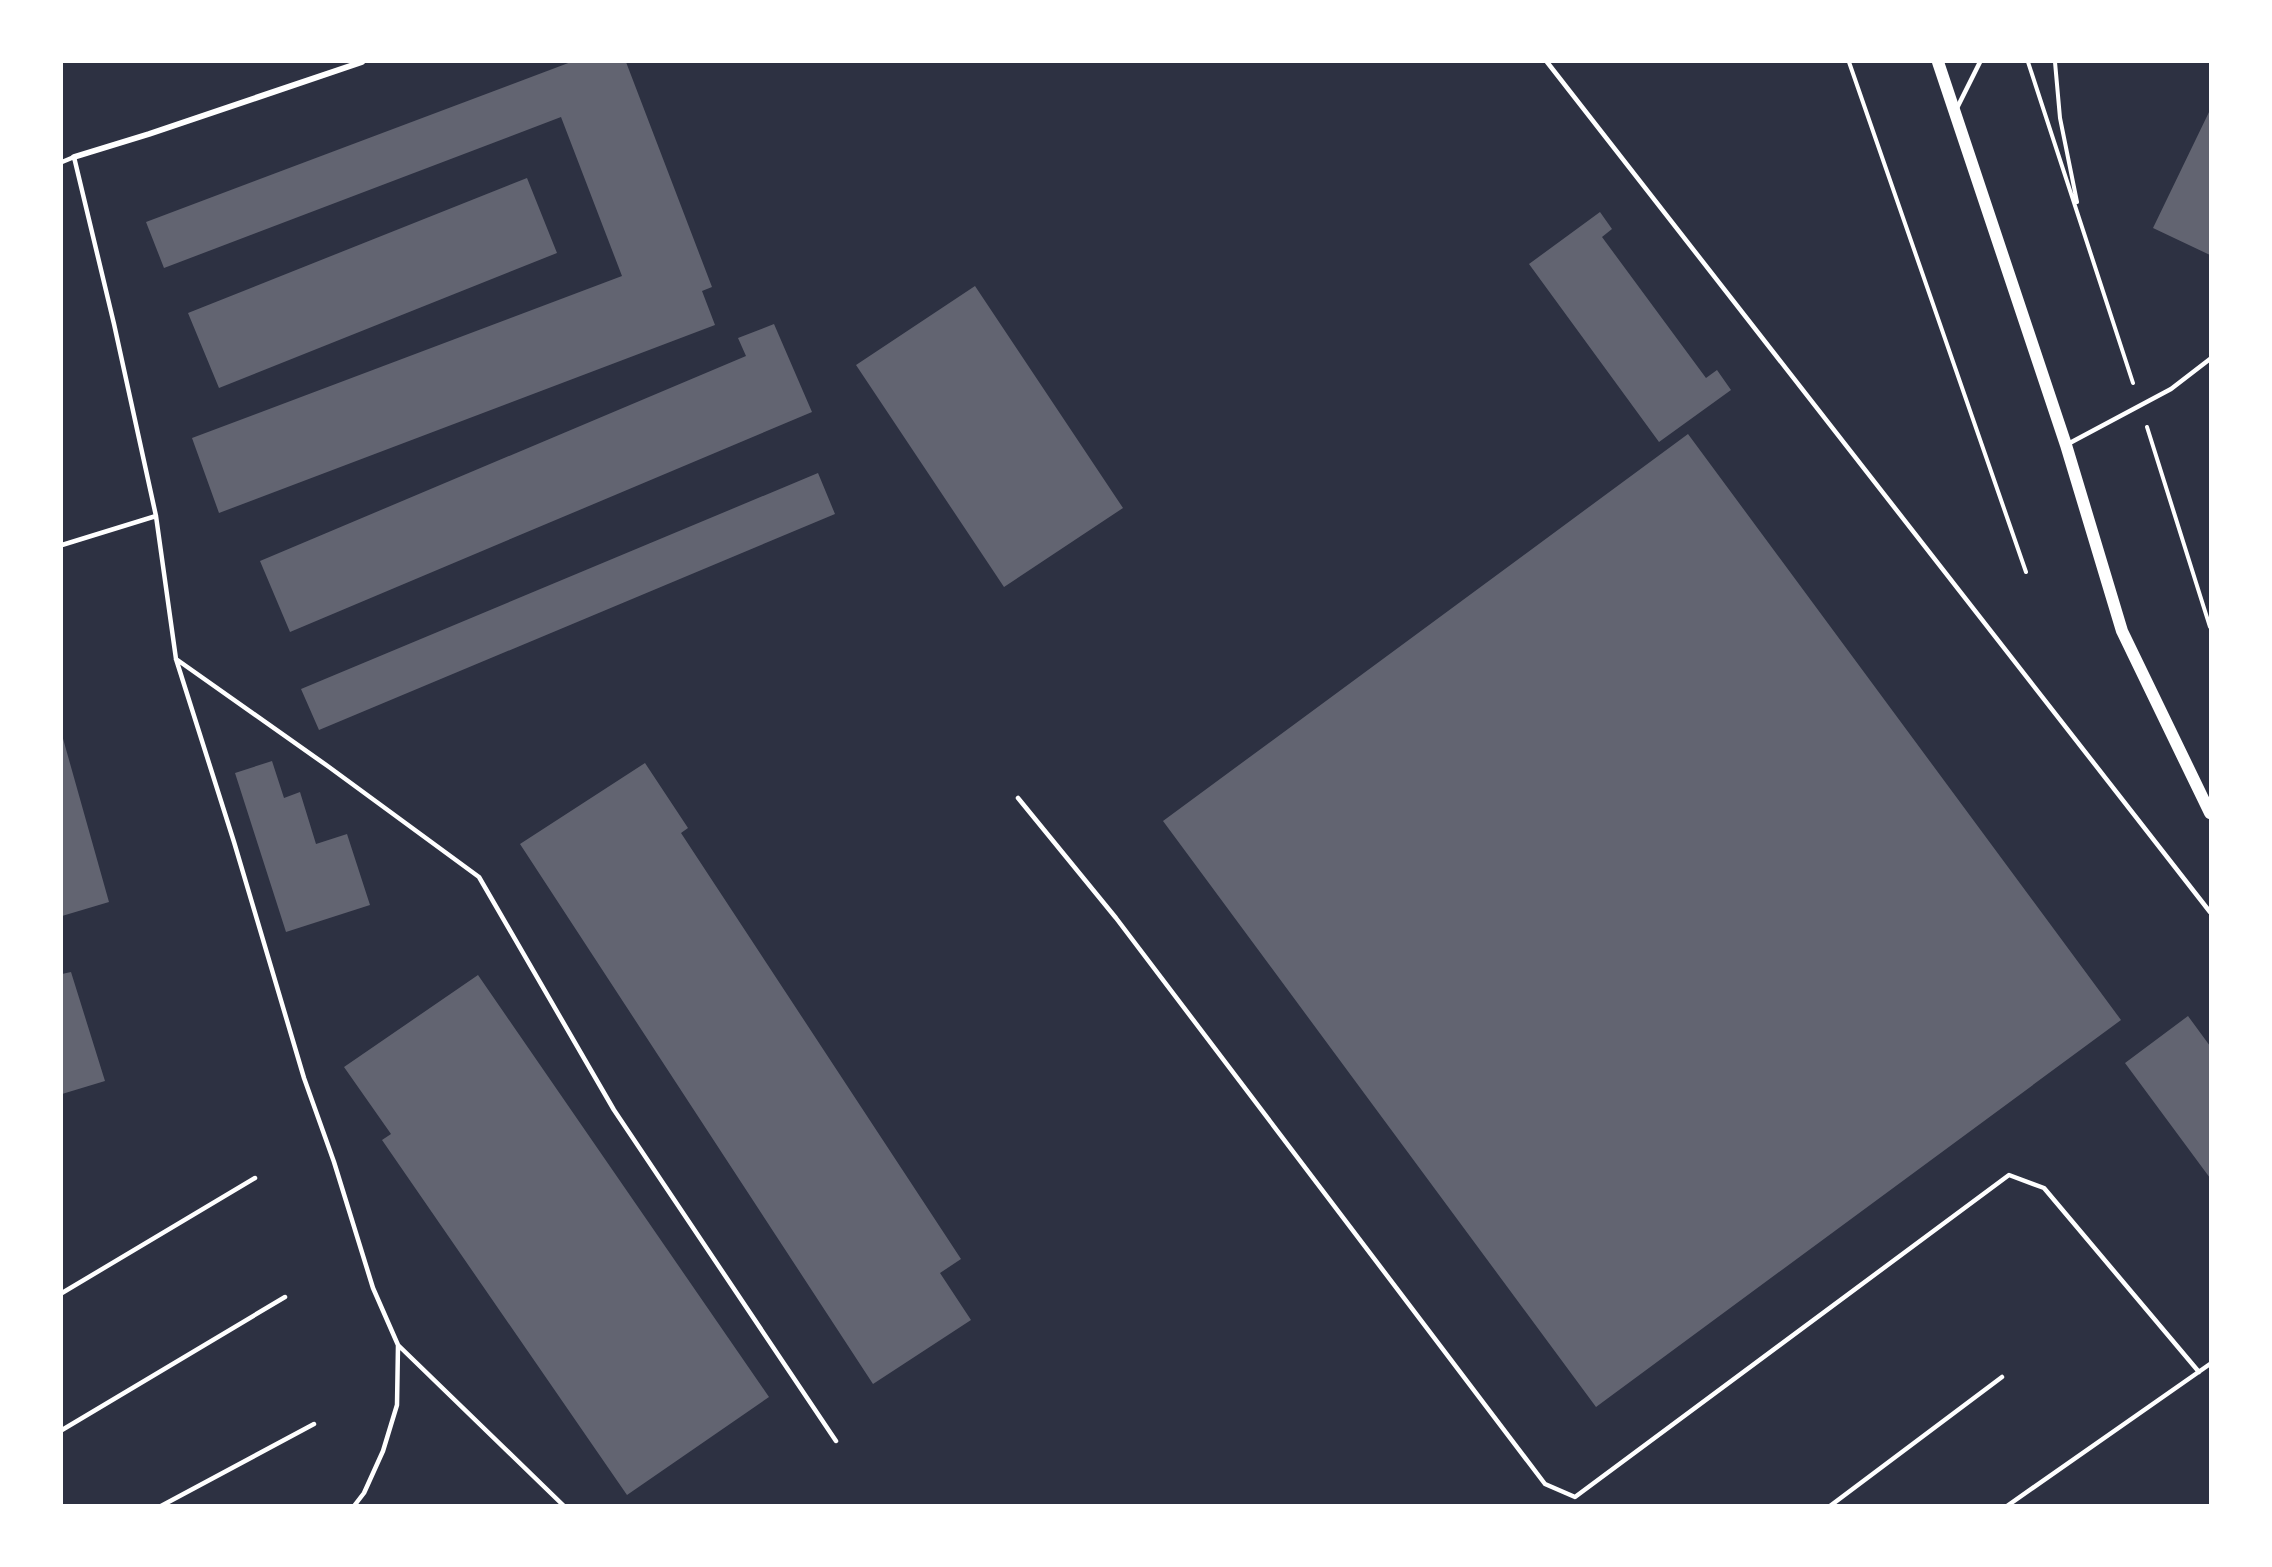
<svg xmlns="http://www.w3.org/2000/svg" width="2272" height="1567" viewBox="0 0 2272 1567" font-family="'Fira Sans',sans-serif">
	<style>
		.building { fill: #626471 }
		.lines { fill: none; stroke-linecap: round; stroke-linejoin: round }
		.path { stroke: #fff; stroke-width: 4 }
		.service { stroke: #fff; stroke-width: 4.5 }
		.minor { stroke: #fff; stroke-width: 6 }
		.secondary { stroke: #fff; stroke-width: 12 }
	</style>
	<rect width="100%" height="100%" fill="#2d3142"/>
	<path class="building" d="M571,62H626L712,287L702,291L715,325L219,513L192,438L622,276L561,117L164,268L146,222Z
		M2210,110V255L2153,228Z
		M527,178L557,253L219,388L188,313Z
		M1600,212L1612,229L1602,237L1706,378L1717,370L1731,390L1659,442L1529,264Z
		M975,286L1123,508L1004,587L856,365Z
		M774,324L812,412L290,632L260,561L746,356L738,338Z
		M1688,434L2121,1020L1596,1407L1163,821Z
		M818,473L835,514L319,730L301,689Z
		M62,735L109,902L62,916Z
		M272,761L284,798L300,792L316,844L347,834L370,905L286,932L235,773Z
		M645,763L688,828L681,833L961,1259L940,1273L971,1320L873,1384L520,844Z
		M71,972L105,1081L62,1094V974Z
		M478,975L769,1397L627,1495L382,1140L391,1134L344,1067Z
		M2188,1016L2210,1046V1178L2125,1063Z"/>
	<g class="lines">
		<path class="path" d="M1849,62L2026,572
			M2028,62L2133,383
			M2055,62L2060,118L2077,202
			M2147,427L2210,627"/>
		<path class="service" d="M1547,62L2210,912
			M1956,110L1980,62
			M62,162L74,157L114,324L156,516L176,659L234,842L304,1078L334,1162L373,1288L398,1345L397,1405L383,1451L364,1493L354,1506
			M2066,445L2171,389L2210,359
			M62,545L156,516
			M176,659L329,767L479,877L614,1110L836,1441
			M1018,798L1116,918L1545,1484L1575,1497L2009,1175L2044,1188L2199,1372
			M62,1293L255,1178
			M398,1345L564,1506
			M62,1430L285,1297
			M161,1506L314,1424
			M1830,1506L2002,1377
			M2007,1506L2210,1364"/>
		<path class="minor" d="M74,157L149,134L362,62"/>
		<path class="secondary" d="M1938,62L2066,445L2122,631L2210,813"/>
	</g>
	<rect width="2272" height="1567" fill="none" stroke="#ffffff" stroke-width="126"/>
</svg>
